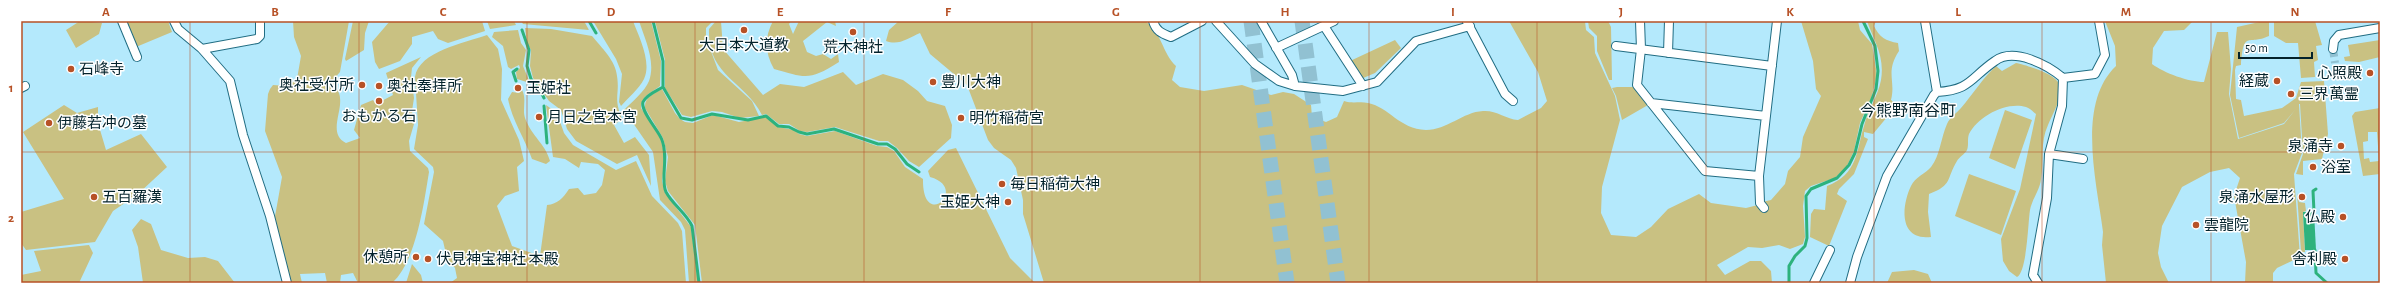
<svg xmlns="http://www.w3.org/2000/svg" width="2401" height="304" viewBox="0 0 2401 304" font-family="'Alegreya Sans','Noto Sans JP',sans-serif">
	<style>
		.green { fill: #c9c182; fill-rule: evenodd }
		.water { fill: #2db27d }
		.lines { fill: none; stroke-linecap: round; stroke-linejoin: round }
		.stream { stroke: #2db27d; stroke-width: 3 }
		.minor-tunnel { stroke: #91c1d2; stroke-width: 8; stroke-dasharray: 8 4; stroke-linecap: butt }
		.motorway-tunnel { stroke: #91c1d2; stroke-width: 15; stroke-dasharray: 15 8; stroke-linecap: butt }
		.minor-casing { stroke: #216d83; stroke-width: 10 }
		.minor { stroke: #fff; stroke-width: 8 }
		.grid { fill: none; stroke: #b75126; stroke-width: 1; stroke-opacity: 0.55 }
		.poi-dot { fill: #b75126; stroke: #fff; stroke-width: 1.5 }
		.labels { text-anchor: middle; stroke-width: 3; stroke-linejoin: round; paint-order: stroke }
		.poi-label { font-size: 15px; fill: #03222b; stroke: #fff; text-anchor: start }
		.neighbourhood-label { font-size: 16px; fill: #03222b; stroke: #fff }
		.neatline { fill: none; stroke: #b75126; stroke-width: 1.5 }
		.grid-label { font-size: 13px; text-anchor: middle; font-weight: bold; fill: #b75126 }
	</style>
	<rect width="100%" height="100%" fill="#b4e9fc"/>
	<path class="green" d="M80,21L102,23L99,34L76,48L66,30Z
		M127,21H168L172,32L136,47Z
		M293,21H349L340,72L333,80C335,86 340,93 340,98C342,113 328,134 346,143L360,138L354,130L361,105L373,100L376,104L393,95L386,73L421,57L412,68L411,77L414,98L412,111L414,124L409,141L410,151L428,168L429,172C424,203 416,262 392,283H358L353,273L341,275L340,283H327L325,273L300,274L302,283H290L274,222L282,177L265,131L268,94L270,89L273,85L287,86L297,79L301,56L294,37Z
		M353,21H369L365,33L364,50L346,61L345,59Z
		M390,21H482L485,31L448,43L438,39L433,31L412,37V44L400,61L379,69L375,62L372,42Z
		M487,21H514L516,25L490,29Z
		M521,21H584L589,30L523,24Z
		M593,21H633C639,37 652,62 644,79C639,89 628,98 621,106L619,102L622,74L616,59Z
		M639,21H651L661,61L660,86C651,93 641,96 641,108L661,139L665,158L662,181L665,193L691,227L698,283H689L685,230L681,222L660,200L653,152L624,110C632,102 645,91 649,81C656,62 645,39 639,21Z
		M655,21H713L706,28V38L718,70L752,101L759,116L740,118L722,112L712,111L691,117L682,115L665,88V60Z
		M716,21H721L723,49L763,95L780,84L804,87L843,72L856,85L883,74L903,80L918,91L927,101L945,106L952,125L951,138L919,167L909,161L897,148L888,141H879L835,127L807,132L800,131L789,124H779L766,114L762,115C745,81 707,76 709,29Z
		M773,21H791L789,24L793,34L799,21H835L836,26L827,22L803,41L807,52L816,56L823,54L831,59L838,54L839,62C809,81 806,78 774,69C765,53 764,38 773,21Z
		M899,21H1145C1162,32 1162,53 1176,66L1172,80L1180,87L1204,91L1242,85L1271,95L1283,92L1294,94L1311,105L1312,117L1326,122L1337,117L1344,101C1353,104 1360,101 1368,103C1389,107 1399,129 1426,130C1447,130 1463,112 1483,111C1496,110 1506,119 1518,120L1541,108L1547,101L1538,72L1509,21H1585L1586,30L1594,37L1595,53L1615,96L1620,120L1602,187L1601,213L1611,235L1636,237L1651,227L1668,209L1699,194L1711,203L1746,208L1762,204V202L1771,200L1785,184L1788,171L1800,157L1803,137L1821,96L1816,89L1813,61L1801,21H1858L1860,30L1872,44L1877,75L1872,96L1860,123L1854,151L1847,166L1835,178L1811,186L1805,191L1803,206L1805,237L1803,244L1790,249L1779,245L1762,248L1748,247L1717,265L1725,275L1750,261H1761L1771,271L1772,283H1044L1023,214V200L1016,168L1011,160L994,148L988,140L967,85L930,54L920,33C908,38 899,46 886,41L889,30Z
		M1588,21H1608L1611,27L1612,80H1609L1597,51V36L1589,28Z
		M1867,21H1876L1874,26C1879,37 1886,41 1898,43L1899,51C1885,72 1896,81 1891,100L1897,105L1873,134L1864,132V137L1868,139L1854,174L1839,189L1837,194L1847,201L1829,246L1810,237L1811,214L1814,209L1825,210L1827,186C1858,174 1856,152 1864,126C1868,110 1878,96 1881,80C1885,56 1874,41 1867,21Z
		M2105,21H2193L2184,30L2164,31L2153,48L2152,64C2164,73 2189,82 2204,82L2217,32H2228L2231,69L2229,94L2238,139L2284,124L2295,110L2284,123L2239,138L2230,95L2237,27L2264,21L2269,22V36C2247,46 2244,29 2241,65L2236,66L2235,70L2236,99L2241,100L2244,116L2282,108L2296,98L2301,82L2324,81L2328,134L2322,159L2303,161V175L2296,174L2303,154L2300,104H2299L2302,153L2294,174L2300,257L2277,268L2273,273V283H2245L2246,262L2234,196L2240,178L2229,168L2210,172L2182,187L2162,226L2158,253L2161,267L2169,283H2106L2102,245L2103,232C2097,183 2076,104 2116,66L2115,46Z
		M2274,21H2315L2322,45L2316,46L2318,60L2314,62L2315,77L2301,78L2298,43H2286L2274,36Z
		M525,28L551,29L592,36C601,47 616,61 617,76C620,95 613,97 622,119L614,125L624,143L635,137L649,155L651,186L637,155L617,164L576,141L567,129L561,110L549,101L533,78L530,66L531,50L527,43Z
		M518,30L521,43L526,50L523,66L530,83L517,79L516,72L520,68L519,65L511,69L508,67L503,46L492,37L494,32Z
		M487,35L498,49L502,69L501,100L519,140L524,161L517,167L519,191L505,196L497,206L512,246L540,256L547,205C558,204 563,198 569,189L578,188L584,195L596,193L602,185L605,170L598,164L581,162L579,168L565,159L553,157L546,105L557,113L564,133L573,145L616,170L636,161L652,196L678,223L682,231L686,283H450L457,278L455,268L447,258L443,241L424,224L434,172L433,167L414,149L418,125L415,77C419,51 465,43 487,35Z
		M1395,40L1401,48L1375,73L1361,79L1350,61Z
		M2380,40V57L2359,62L2345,61L2344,57L2350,56L2348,45Z
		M2016,63C2026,65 2056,74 2059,84C2063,98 2053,113 2048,125C2040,142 2044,161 2041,179C2040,190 2032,199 2030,210C2028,223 2027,272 2017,277L2009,271L2003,261L2001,239L2020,189L2036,114C2033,112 2030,108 2026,107C2007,101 1978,116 1969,134C1967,139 1969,145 1967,150C1965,154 1959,157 1957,161C1946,179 1953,185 1929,194L1928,212L1931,237C1899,241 1901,207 1911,186C1915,177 1925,174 1931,167C1940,156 1941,137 1947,124C1950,117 1956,114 1961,108C1973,94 1982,79 1996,66L2002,71Z
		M1617,87H1636L1648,105L1622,120L1616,96L1612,88Z
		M662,89L675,113L680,119L685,122L693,123L713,115L739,122L766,117L778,127L794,130L799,134L807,136L835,131L877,146L887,147L894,151L905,167L923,179C922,232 970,188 930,177L928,171L948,150L956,148L1010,258L1035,283H702L695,225L668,191L665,181L668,157L663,138L645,108C644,97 654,94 662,89Z
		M522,90C527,99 522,109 525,118C532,137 545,143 550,161L546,164L532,159C525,139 512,120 508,99L512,92L519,93Z
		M64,105L77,113L98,107V123L106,150L141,134L167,167L138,194L113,211L95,242L26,250L21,243V212L64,199L23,132Z
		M2380,108V174L2363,176L2352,116L2355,112ZM2368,132H2377L2379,161L2370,162L2369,158L2364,159L2363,142L2368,141Z
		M2005,110L2032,120L2015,169L1989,158Z
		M1969,174L2016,191L2001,235L1955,216Z
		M2297,193L2299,202L2305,203L2306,211L2303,212L2305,252H2301Z
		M141,219L151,224L161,250L188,258L205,257L218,261L235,283H143L138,247L132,230Z
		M89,245L93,253L79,283H21V275L41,271L34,251Z
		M412,264L421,275L423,283H406Z
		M1914,270L1928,274L1932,283H1887L1892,272Z"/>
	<path class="water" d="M2303,212H2314L2316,250H2305Z"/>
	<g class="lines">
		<path class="stream" d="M589,21L596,33
			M653,21L663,61V87L681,118L692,120L712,114L748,120L766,116L778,126L789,127L799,132L807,134L834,129L878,144H887L895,149L907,164L919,172
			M522,30L529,50L527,66L531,79L540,90L544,98
			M516,81L513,72L517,69
			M663,87C656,91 646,95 643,102C640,111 659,131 662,140C669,158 660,179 666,192C673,205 686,213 692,226L699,283
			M544,106L547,143
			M2314,212L2313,191L2316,189
			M2315,250L2316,273L2327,283
			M1789,283V266L1795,256L1805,246L1807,238L1806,196L1811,189L1837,178L1849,165L1855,153L1862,124L1876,89L1878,71L1875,46L1863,21"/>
		<path class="minor-tunnel" d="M2333,49L2335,63"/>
		<path class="motorway-tunnel" d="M1251,21L1287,283
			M1302,21L1338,283"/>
		<defs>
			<path id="minor" d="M122,21L137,57
				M174,21L178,29L202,49L230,81L243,135L270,216L287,283
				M1153,21C1156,31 1161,33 1171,37L1202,21
				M1216,21L1255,64L1279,81L1295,86L1343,91L1377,82L1416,41L1470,26
				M1261,21L1292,75L1295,86
				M1640,21L1641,49L1637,85L1705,171L1759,176
				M1925,21L1937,92
				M1467,22L1505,94L1513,101
				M1324,26L1363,86
				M1616,46L1772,66
				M1276,48L1334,21
				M202,49L257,39L260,36V21
				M2333,49L2334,41L2339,35L2380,28
				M1668,53L1669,21
				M21,88L25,86
				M1651,103L1766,116
				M2049,154L2083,159
				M1764,208L1760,203L1759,176L1777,21
				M1814,283L1830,250
				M1850,283L1857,257L1887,176L1934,95L1937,92C1971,90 1970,78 1995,61C2014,47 2048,65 2063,78L2095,74L2105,55L2099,21
				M2038,283L2033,275L2047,198L2049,154L2062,106L2063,78"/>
		</defs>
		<use href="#minor" class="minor-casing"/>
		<use href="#minor" class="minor"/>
	</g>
	<path class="grid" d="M190,21V283M359,21V283M527,21V283M695,21V283M864,21V283M1032,21V283M1200,21V283M1369,21V283M1537,21V283M1706,21V283M1874,21V283M2042,21V283M2211,21V283M21,152H2380"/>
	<g class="poi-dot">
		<circle cx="744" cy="30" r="4"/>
		<circle cx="853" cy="32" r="4"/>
		<circle cx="71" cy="69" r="4"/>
		<circle cx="2370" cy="73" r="4"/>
		<circle cx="2277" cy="81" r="4"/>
		<circle cx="933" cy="82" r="4"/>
		<circle cx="362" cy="85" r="4"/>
		<circle cx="379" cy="86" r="4"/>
		<circle cx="518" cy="88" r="4"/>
		<circle cx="2291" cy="94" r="4"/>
		<circle cx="379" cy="101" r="4"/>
		<circle cx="539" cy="117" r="4"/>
		<circle cx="961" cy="118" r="4"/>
		<circle cx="49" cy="123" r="4"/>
		<circle cx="2341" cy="146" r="4"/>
		<circle cx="2313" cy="167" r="4"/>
		<circle cx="1002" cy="184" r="4"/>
		<circle cx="94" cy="197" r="4"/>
		<circle cx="2302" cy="197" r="4"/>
		<circle cx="1008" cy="202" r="4"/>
		<circle cx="2343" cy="217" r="4"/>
		<circle cx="2196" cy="225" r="4"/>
		<circle cx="416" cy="257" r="4"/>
		<circle cx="428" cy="259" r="4"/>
		<circle cx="2345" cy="259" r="4"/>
	</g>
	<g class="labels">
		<g class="poi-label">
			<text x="744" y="50" text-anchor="middle">大日本大道教</text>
			<text x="853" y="52" text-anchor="middle">荒木神社</text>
			<text x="79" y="74">石峰寺</text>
			<text x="2362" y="78" text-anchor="end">心照殿</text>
			<text x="2269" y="86" text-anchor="end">経蔵</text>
			<text x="941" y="87">豊川大神</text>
			<text x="354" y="90" text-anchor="end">奥社受付所</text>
			<text x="387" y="91">奥社奉拝所</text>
			<text x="526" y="93">玉姫社</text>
			<text x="2299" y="99">三界萬霊</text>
			<text x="379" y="121" text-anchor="middle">おもかる石</text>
			<text x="547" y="122">月日之宮本宮</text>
			<text x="969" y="123">明竹稲荷宮</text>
			<text x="57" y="128">伊藤若冲の墓</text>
			<text x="2333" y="151" text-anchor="end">泉涌寺</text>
			<text x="2321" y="172">浴室</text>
			<text x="1010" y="189">毎日稲荷大神</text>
			<text x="102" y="202">五百羅漢</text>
			<text x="2294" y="202" text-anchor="end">泉涌水屋形</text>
			<text x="1000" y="207" text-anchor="end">玉姫大神</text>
			<text x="2335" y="222" text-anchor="end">仏殿</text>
			<text x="2204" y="230">雲龍院</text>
			<text x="408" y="262" text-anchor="end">休憩所</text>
			<text x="436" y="264">伏見神宝神社 本殿</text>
			<text x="2337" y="264" text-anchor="end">舎利殿</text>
		</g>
		<g class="neighbourhood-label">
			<text x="1908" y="116">今熊野南谷町</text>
		</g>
	</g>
	<rect width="2401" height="304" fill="none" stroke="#ffffff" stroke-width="44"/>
	<path d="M2239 52v6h73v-6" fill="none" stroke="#03222b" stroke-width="2"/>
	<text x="2245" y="52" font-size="12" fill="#03222b" stroke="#ffffff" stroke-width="3" paint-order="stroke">50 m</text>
	<rect x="22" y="22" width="2357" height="260" class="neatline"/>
	<g class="grid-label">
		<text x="106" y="16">A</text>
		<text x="275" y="16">B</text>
		<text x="443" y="16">C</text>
		<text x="611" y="16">D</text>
		<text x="780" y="16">E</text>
		<text x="948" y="16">F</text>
		<text x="1116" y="16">G</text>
		<text x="1285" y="16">H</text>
		<text x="1453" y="16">I</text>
		<text x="1621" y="16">J</text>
		<text x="1790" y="16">K</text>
		<text x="1958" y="16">L</text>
		<text x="2126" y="16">M</text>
		<text x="2295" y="16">N</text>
		<text x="11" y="92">1</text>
		<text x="11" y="222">2</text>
	</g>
</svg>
